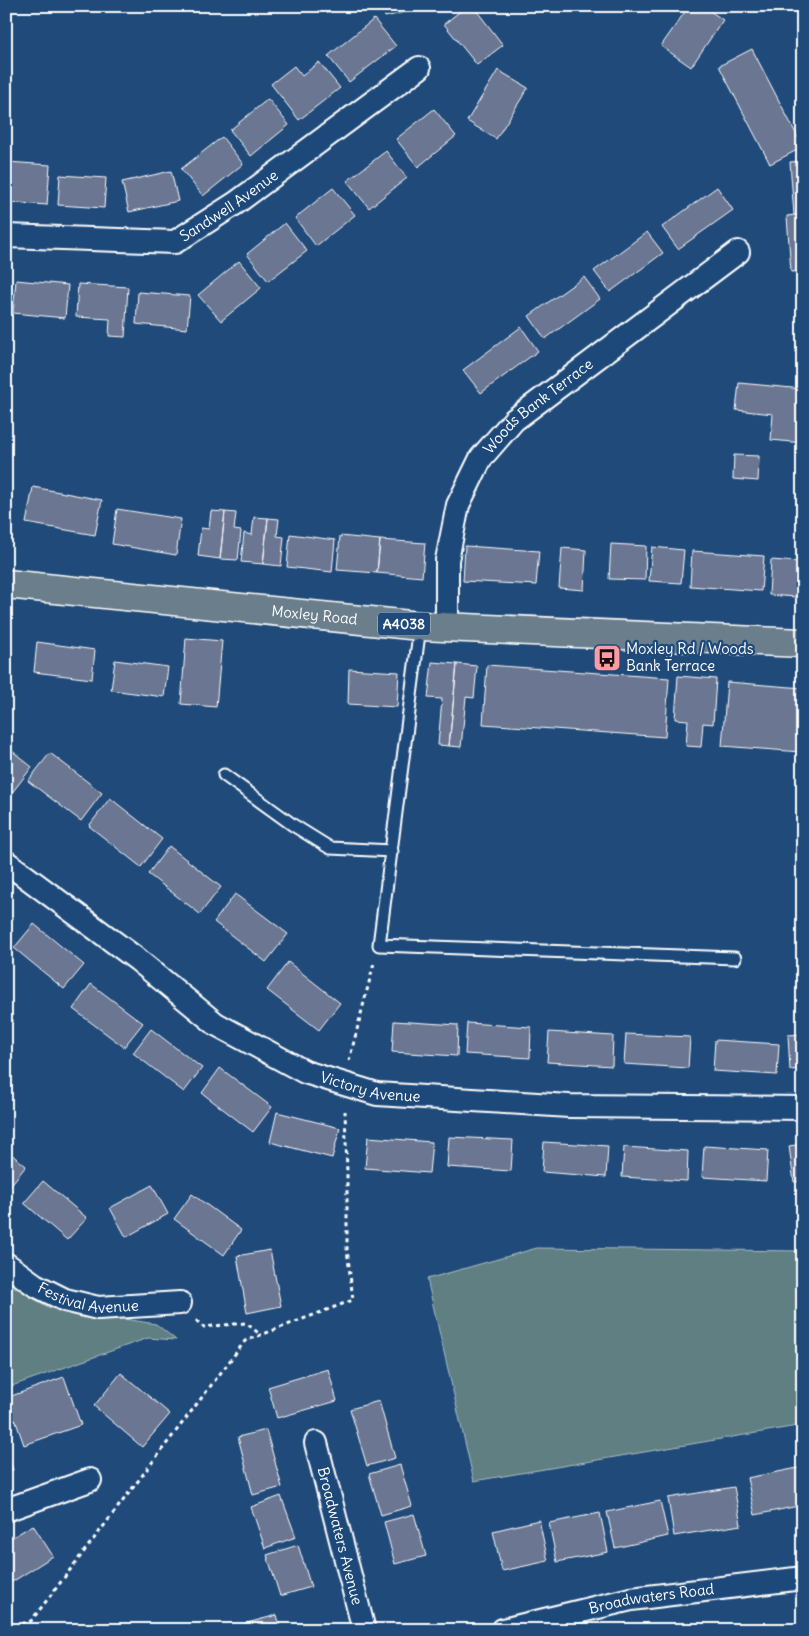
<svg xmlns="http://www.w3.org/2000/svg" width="809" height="1636" viewBox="0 0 809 1636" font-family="Delius,sans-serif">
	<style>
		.green { fill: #5f7f83; stroke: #afbfc1 }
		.building { fill: #6b7692; stroke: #fff }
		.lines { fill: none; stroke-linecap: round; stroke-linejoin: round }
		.service-casing { stroke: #fff; stroke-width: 15 }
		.minor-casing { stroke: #fff; stroke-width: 26 }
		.primary-casing { stroke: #fff; stroke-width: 31 }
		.path { stroke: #fff; stroke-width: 3; stroke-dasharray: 4 4; stroke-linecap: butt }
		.service { stroke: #1f4a7a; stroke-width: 11 }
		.minor { stroke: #1f4a7a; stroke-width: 22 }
		.primary { stroke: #6b7e8b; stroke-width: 28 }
		.labels { text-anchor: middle; stroke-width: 4.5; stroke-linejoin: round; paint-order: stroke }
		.shield { fill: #1f4a7a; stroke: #bcc9d7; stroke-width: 1 }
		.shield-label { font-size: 14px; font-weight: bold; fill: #fff }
		.street-label { font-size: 15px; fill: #fff; stroke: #1f4a7a }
		.poi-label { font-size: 15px; fill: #fff; stroke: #1f4a7a; text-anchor: start }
	</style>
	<rect width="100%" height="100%" fill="#1f4a7a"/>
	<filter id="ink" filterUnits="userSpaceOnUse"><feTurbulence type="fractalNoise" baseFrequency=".02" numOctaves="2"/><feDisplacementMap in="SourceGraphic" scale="10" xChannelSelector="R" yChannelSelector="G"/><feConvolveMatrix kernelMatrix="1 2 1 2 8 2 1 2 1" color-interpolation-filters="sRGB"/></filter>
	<g filter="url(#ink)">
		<path class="green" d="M537,1248L803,1251V1425L474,1481L427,1279Z
			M6,1282L48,1307L156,1324L176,1340L148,1338L6,1388Z"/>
		<path class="building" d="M383,6H430L385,17Z
			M467,6H473L503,45L477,65L444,24Z
			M689,6H703L723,20L691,67L661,46Z
			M374,19L396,46L349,82L328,56Z
			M752,49L803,147L770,164L719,66Z
			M319,62L340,88L299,120L271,84L294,66L302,76Z
			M498,70L528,88L496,139L467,121Z
			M268,99L289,125L251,156L230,130Z
			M434,109L456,136L418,167L396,139Z
			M222,137L243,164L203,196L181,169Z
			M386,151L407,178L369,208L347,181Z
			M803,161V214L794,215L790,162Z
			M7,162L50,165L47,205L6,202Z
			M171,171L178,201L129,212L122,182Z
			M60,175L106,178L104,208L58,205Z
			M717,187L733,210L678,249L662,227Z
			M333,188L355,215L316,246L295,218Z
			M803,214V271L791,272L787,216Z
			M285,223L307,251L268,281L247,254Z
			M647,232L663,253L610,292L594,271Z
			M239,261L261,288L221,321L198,295Z
			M584,277L600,299L545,339L529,316Z
			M16,280L68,285L65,318L13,313Z
			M78,284L128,287L125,337L109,336L110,319L76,317Z
			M138,292L190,296L187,329L136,324Z
			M521,327L538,351L481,393L463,370Z
			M739,383L803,389V443L771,440L773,414L736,410Z
			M734,455L759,456L758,481L733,479Z
			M33,487L102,500L95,535L26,523Z
			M117,509L181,519L176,555L112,544Z
			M211,511L225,512L220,559L198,556L201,528L209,529Z
			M225,512L236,513L234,530L241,531L238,560L220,559Z
			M254,517L268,518L263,564L241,562L244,533L252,535Z
			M268,518L279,519L277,536L284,537L281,566L263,564Z
			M290,534L335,540L332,572L287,567Z
			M340,536L380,540L377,573L337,570Z
			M380,540L425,543L422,577L377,573Z
			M611,544L646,546L645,580L609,579Z
			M465,546L539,551L536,585L463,581Z
			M652,547L684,550L681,583L649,581Z
			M562,548L586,550L584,590L559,588Z
			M692,551L764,556L761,591L690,586Z
			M771,560L799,562L796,597L769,595Z
			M186,638L222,641L216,707L181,704Z
			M37,642L95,650L92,679L34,672Z
			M115,660L168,667L164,697L111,690Z
			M432,662L457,664L449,746L438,745L442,699L428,698Z
			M457,664L477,666L474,698L466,697L461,747L449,746Z
			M487,665L669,678L665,737L483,724Z
			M349,669L399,672L397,707L348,704Z
			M678,676L716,679L713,724L703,723L701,747L686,746L688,720L675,719Z
			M727,682L803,688L801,752L722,746Z
			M6,746L32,767L11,794L6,790Z
			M50,753L102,793L81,821L28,781Z
			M110,798L162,839L141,867L89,826Z
			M169,846L221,887L200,914L148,874Z
			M235,894L288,934L266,962L214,922Z
			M34,924L84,965L64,989L14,948Z
			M288,962L340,1003L319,1030L267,990Z
			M91,984L143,1023L124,1047L73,1009Z
			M394,1021L458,1025L457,1056L392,1052Z
			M467,1023L531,1027L530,1058L465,1054Z
			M151,1029L202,1068L184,1092L133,1053Z
			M549,1032L613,1036L612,1066L547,1062Z
			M626,1034L690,1037L688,1068L624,1064Z
			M803,1034V1069L790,1070L788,1035Z
			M715,1040L779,1044L777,1075L713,1071Z
			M220,1068L272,1107L253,1132L202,1093Z
			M277,1112L340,1128L332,1158L270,1142Z
			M368,1137L432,1142L429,1173L365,1168Z
			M449,1137L513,1140L511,1171L447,1167Z
			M544,1142L608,1146L606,1177L542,1172Z
			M803,1144V1181L794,1182L789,1146Z
			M704,1146L768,1150L766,1181L702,1177Z
			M624,1147L688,1151L687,1181L622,1177Z
			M6,1150L26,1166L6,1191Z
			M43,1181L87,1218L67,1240L24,1203Z
			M152,1185L168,1214L126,1237L110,1208Z
			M192,1194L241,1230L224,1255L174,1219Z
			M270,1250L281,1306L247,1313L237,1256Z
			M328,1369L337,1401L277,1418L268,1387Z
			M121,1373L170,1414L142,1447L94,1406Z
			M64,1377L81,1425L24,1445L15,1419L6,1422V1398Z
			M379,1401L395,1458L367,1466L350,1409Z
			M266,1430L282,1487L253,1495L238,1437Z
			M6,1448L13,1470L6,1472Z
			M400,1465L412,1506L381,1515L369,1474Z
			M803,1467V1505L755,1515L747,1478Z
			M734,1487L741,1525L674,1536L668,1498Z
			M281,1496L296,1537L265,1548L251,1507Z
			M660,1501L668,1536L615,1548L607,1512Z
			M600,1513L608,1552L557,1562L549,1523Z
			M414,1514L426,1556L395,1564L384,1522Z
			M539,1520L548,1561L502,1571L493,1531Z
			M33,1525L53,1556L12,1582L6,1573V1541Z
			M298,1545L311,1587L280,1596L267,1555Z
			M277,1615L281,1630H237L236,1626Z"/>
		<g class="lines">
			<defs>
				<path id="service" d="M420,626L379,945L735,958
					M224,775L293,825L330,848L392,851"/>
				<g id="minor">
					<path id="s1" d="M6,236L175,242L236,203L419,68"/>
					<path id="s2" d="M447,628V560L458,505L481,458L514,420L738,252"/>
					<path id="s3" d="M6,862L138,960L216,1024L305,1072L377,1094L569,1106L803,1108"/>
					<path id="s4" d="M6,1264L35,1285L65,1300L98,1308L180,1303"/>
					<path id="s5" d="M316,1443L364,1630"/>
					<path d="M6,1510L90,1480"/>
					<path id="s6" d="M503,1630L631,1599L803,1578"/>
				</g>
				<g id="primary">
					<path id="s7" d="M6,584L420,626L803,643"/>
				</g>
			</defs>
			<use href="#service" class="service-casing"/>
			<use href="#minor" class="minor-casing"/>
			<use href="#primary" class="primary-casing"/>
			<path class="path" d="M349,1061L374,963
				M196,1320L203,1327L246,1323L261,1335
				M6,1628L31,1621L245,1341L353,1300L347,1249V1173L345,1111"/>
			<use href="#service" class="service"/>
			<use href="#minor" class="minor"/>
			<use href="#primary" class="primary"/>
		</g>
	</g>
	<defs>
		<symbol id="bus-square" viewBox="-11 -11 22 22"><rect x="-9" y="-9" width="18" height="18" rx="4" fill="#ff9aa2" stroke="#1f4a7a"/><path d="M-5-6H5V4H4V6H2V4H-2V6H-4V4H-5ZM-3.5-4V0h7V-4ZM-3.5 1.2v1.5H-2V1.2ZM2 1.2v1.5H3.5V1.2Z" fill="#111"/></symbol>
	</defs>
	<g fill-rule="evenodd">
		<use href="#bus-square" x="591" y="642" width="32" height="32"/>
	</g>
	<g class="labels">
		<rect class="shield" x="378" y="612.5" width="52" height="23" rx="4"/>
		<g class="shield-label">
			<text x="404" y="629">A4038</text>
		</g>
		<g class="street-label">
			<text dy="5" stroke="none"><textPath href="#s1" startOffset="234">Sandwell Avenue</textPath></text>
			<text dy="5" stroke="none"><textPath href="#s2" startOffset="254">Woods Bank Terrace</textPath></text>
			<text dy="5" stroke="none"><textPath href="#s7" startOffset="310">Moxley Road</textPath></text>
			<text dy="5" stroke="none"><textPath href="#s3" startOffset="434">Victory Avenue</textPath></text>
			<text dy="5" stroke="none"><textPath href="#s4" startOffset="92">Festival Avenue</textPath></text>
			<text dy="5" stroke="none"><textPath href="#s5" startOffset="96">Broadwaters Avenue</textPath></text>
			<text dy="5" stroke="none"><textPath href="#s6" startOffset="152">Broadwaters Road</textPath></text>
		</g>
		<g class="poi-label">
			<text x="626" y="654">Moxley Rd / Woods<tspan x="626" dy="17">Bank Terrace</tspan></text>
		</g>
	</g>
	<rect width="809" height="1636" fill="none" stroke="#1f4a7a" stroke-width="25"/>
	<rect x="12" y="12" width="784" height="1611" fill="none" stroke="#fff" stroke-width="2" filter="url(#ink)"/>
</svg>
